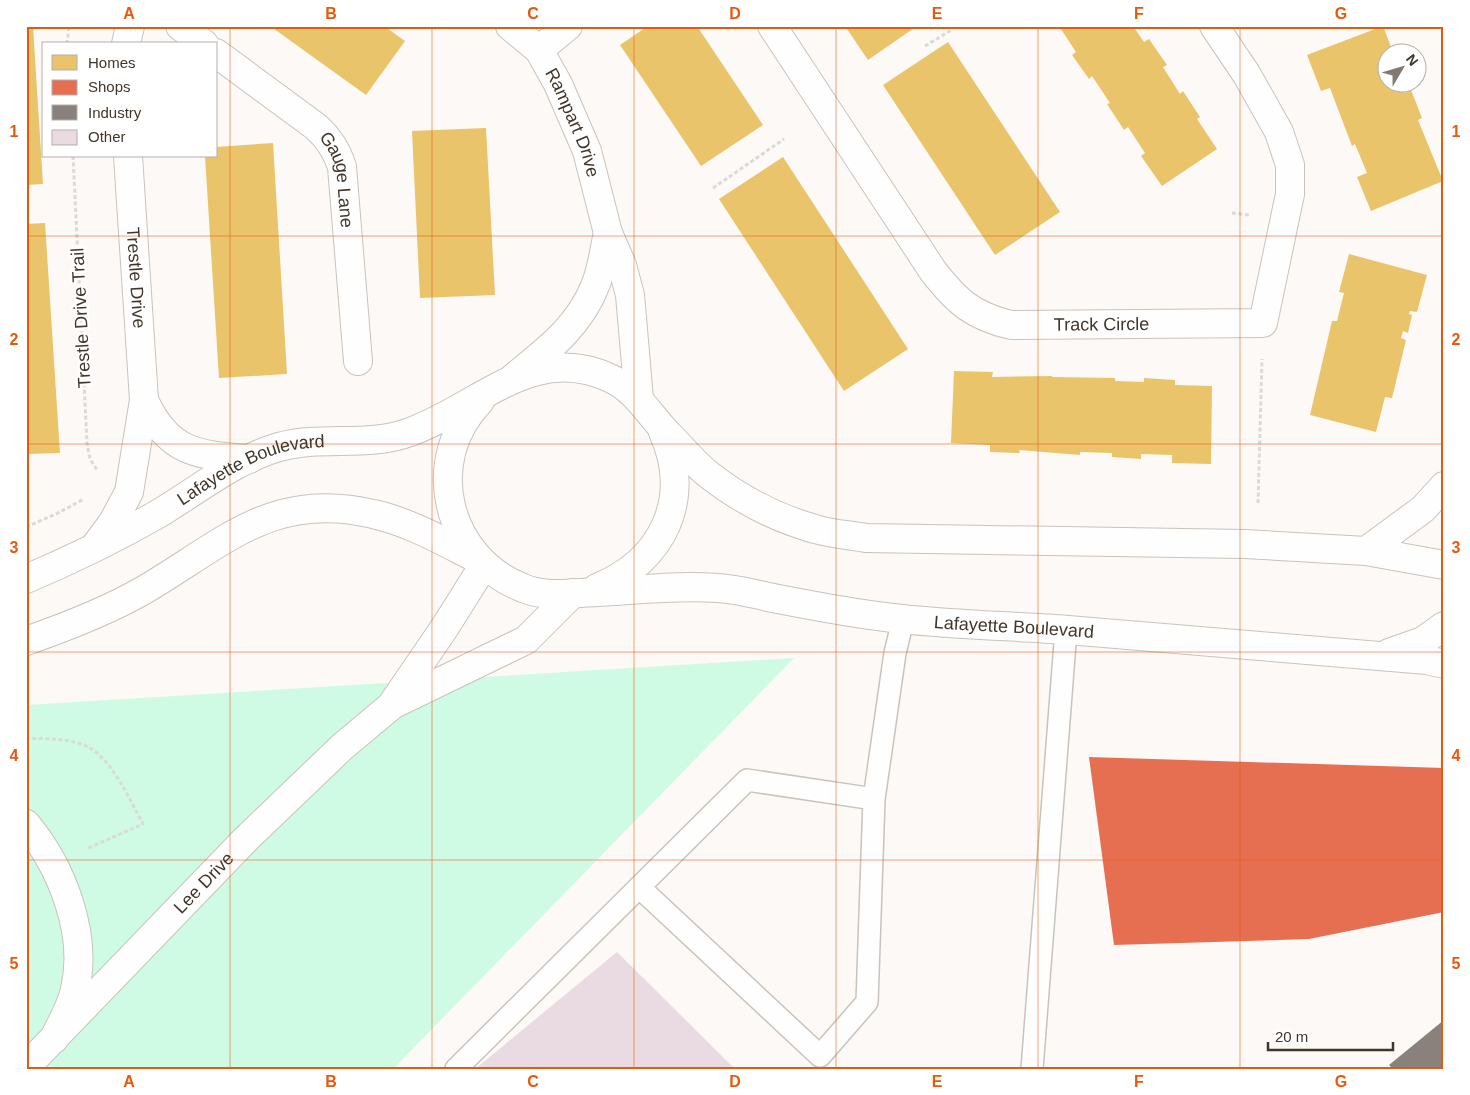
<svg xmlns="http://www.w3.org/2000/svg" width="1470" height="1095" viewBox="0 0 1470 1095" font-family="Arial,sans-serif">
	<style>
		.green { fill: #cffbe4 }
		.homes { fill: #e9c46a }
		.shops { fill: #e76f51 }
		.industry { fill: #8a817c }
		.building { fill: #eadae1 }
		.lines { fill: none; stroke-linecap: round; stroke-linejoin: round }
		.lane-casing { stroke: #c9c3bc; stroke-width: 24 }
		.street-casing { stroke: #c9c3bc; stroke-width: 30 }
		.secondary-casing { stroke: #c9c3bc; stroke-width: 30 }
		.path { stroke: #dbdad8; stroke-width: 3; stroke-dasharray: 4 2.5; stroke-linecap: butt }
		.lane { stroke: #fffefe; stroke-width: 21 }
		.street { stroke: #fffefe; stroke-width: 28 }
		.secondary { stroke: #fffefe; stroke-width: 28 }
		.grid { fill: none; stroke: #e8590c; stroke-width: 1; stroke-opacity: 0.55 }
		.labels { text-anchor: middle; stroke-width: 5; stroke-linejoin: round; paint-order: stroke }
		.street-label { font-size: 18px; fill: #40362b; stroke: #fff }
		.neatline { fill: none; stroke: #e8590c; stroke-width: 2 }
		.grid-label { font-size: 16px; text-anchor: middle; font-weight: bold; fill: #e8590c }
	</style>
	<rect width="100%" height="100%" fill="#fcf9f6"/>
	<path class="green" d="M794,658L393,1069H26V705Z"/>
	<path class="homes" d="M26,26H33L43,184L26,185Z
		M270,26H384L405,41L366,95Z
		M648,26H697L763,125L701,166L620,45Z
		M845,26H917L868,60Z
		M1059,26H1133L1144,42L1149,39L1167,65L1163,67L1180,94L1183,91L1200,117L1197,119L1217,149L1162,186L1141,156L1145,153L1128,127L1124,130L1107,104L1110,103L1092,76L1089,79L1072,55L1076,52Z
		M1383,26L1393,52H1388V82H1401L1405,93L1411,90L1422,118L1418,120L1443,181L1371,211L1357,177L1367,173L1355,144L1352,146L1330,88L1321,91L1307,55Z
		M948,42L1060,212L995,255L883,85Z
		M486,128L495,295L420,298L412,131Z
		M273,143L287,374L219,378L205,156H216V147Z
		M783,157L908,349L844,391L719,199Z
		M45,223L60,453L26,454V224Z
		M1349,254L1427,275L1417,312L1410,311L1409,314L1412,315L1408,333L1403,331L1401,338L1406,340L1392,398L1385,397L1376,432L1310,415L1332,321H1337L1344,293L1339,292Z
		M954,371L993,372L992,377L1052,376V377L1115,378V381L1144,382V378L1175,380V385L1212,386L1211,464L1172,463V455L1141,454V459L1112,457V453L1080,452V455L1019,450L1020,453L990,452V445L951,443Z"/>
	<path class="shops" d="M1089,757L1444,768V912L1309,939L1114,945Z"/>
	<path class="industry" d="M1444,1020V1069H1393L1389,1065Z"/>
	<path class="building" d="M617,952L735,1069H475Z"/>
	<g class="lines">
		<defs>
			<path id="lane" d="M639,887L820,1056L867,1002L874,799
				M456,1069L747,780L874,799L895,653L903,620
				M1032,1069L1066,630"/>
			<g id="street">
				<path d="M180,26L204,44"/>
				<path id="s1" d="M510,26L539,50L558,84L587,151L608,233L622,265L630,295L639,399"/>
				<path id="s2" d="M772,26L933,271C957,302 973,316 1011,325L1263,323L1290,194V165L1279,132L1247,75L1214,26"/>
				<path d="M126,44L130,26"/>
				<path d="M539,50L568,26"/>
				<path id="s3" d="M216,53L315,126C328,137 337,151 342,167L358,361"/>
				<path id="s4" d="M128,156L144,400"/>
				<path d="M513,378C546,351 579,327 595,286C602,270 604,250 608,233"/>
				<path d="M392,705L526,640L573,593"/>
				<path id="s5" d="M26,1067L246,839L342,747L391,706L445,627L484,565"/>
			</g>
			<g id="secondary">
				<path d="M144,400C168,453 197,455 249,459"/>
				<path id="s6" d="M480,401C422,461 446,558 523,588C547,598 572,593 597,592C636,590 677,585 717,588C737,589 758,595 778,599C819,607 861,615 902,619C957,625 1013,626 1068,630C1188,639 1307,651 1427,660L1444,664"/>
				<path d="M96,545L113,522L129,492L144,400"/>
				<path d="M1366,551L1423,509L1444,486"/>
				<path id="s7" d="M26,579C71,560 116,538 158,514C198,490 234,460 279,447C322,435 368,448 410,432C480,407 533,341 612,379C637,391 650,416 669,435C682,448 695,464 709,475C741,500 776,518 815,529C831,534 849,535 866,538L1245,544L1366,551L1444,565"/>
				<path d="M597,588C663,561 693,499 663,432"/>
				<path d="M26,641C66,627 108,611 144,590C224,543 273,490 373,514C410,522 444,542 478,559"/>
				<path d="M1389,653L1423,641L1444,626"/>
				<path d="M26,824C62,867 88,934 75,989C72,1006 61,1023 54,1039"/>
			</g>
		</defs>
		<use href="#lane" class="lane-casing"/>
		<use href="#street" class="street-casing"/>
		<use href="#secondary" class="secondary-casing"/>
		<path class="path" d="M67,44L69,26
			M925,46L953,29
			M73,156L87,443L90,459L97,470
			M713,188L784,139
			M1232,213L1249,215
			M1258,503L1262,359
			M26,527L56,514L84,499
			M26,738C45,739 66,738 84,745C110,755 130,800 143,824L86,849"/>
		<use href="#lane" class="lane"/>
		<use href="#street" class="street"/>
		<use href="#secondary" class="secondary"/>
	</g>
	<path class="grid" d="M230,26V1069M432,26V1069M634,26V1069M836,26V1069M1038,26V1069M1240,26V1069M26,236H1444M26,444H1444M26,652H1444M26,860H1444"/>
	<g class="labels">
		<g class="street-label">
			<text dy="6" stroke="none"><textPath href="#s1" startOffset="118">Rampart Drive</textPath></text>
			<text dy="6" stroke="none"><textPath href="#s3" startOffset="184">Gauge Lane</textPath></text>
			<text dy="6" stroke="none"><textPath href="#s4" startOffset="122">Trestle Drive</textPath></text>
			<text transform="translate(81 318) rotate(-93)" y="6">Trestle Drive Trail</text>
			<text dy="6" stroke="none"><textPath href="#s2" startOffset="481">Track Circle</textPath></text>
			<text dy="6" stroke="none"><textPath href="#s7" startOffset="252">Lafayette Boulevard</textPath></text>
			<text dy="6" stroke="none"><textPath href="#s6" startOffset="722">Lafayette Boulevard</textPath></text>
			<text dy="6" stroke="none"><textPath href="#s5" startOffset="256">Lee Drive</textPath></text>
		</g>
	</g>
	<rect width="1470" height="1095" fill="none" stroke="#ffffff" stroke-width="55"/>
	<rect x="42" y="42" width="175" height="115" fill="#ffffff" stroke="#b3afaa"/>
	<rect x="52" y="55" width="25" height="15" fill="#e9c46a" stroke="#b3afaa"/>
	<text x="88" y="68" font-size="15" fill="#40362b">Homes</text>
	<rect x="52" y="80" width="25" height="15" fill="#e76f51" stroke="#b3afaa"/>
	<text x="88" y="92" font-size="15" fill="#40362b">Shops</text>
	<rect x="52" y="105" width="25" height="15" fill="#8a817c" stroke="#b3afaa"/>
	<text x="88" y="118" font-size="15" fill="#40362b">Industry</text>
	<rect x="52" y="130" width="25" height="15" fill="#eadae1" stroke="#b3afaa"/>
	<text x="88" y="142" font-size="15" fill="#40362b">Other</text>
	<g transform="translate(1402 68) rotate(52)"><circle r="24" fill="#ffffff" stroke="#b3afaa"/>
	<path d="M0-4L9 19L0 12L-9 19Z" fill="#827a72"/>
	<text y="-8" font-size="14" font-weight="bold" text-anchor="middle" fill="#40362b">N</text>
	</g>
	<path d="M1268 1042v8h125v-8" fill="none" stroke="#40362b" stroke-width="2.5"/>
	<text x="1275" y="1042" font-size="15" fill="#40362b" stroke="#ffffff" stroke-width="4" paint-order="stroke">20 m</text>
	<rect x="28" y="28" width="1414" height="1040" class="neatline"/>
	<g class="grid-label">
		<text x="129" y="19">A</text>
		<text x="331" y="19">B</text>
		<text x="533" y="19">C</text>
		<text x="735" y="19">D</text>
		<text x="937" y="19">E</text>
		<text x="1139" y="19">F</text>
		<text x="1341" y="19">G</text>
		<text x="14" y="137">1</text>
		<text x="1456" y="137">1</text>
		<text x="14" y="345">2</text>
		<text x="1456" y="345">2</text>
		<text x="14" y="553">3</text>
		<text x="1456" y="553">3</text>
		<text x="14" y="761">4</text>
		<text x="1456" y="761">4</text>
		<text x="14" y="969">5</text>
		<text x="1456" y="969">5</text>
		<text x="129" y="1087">A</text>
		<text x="331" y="1087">B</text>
		<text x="533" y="1087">C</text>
		<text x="735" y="1087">D</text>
		<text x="937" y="1087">E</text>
		<text x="1139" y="1087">F</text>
		<text x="1341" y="1087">G</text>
	</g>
</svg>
